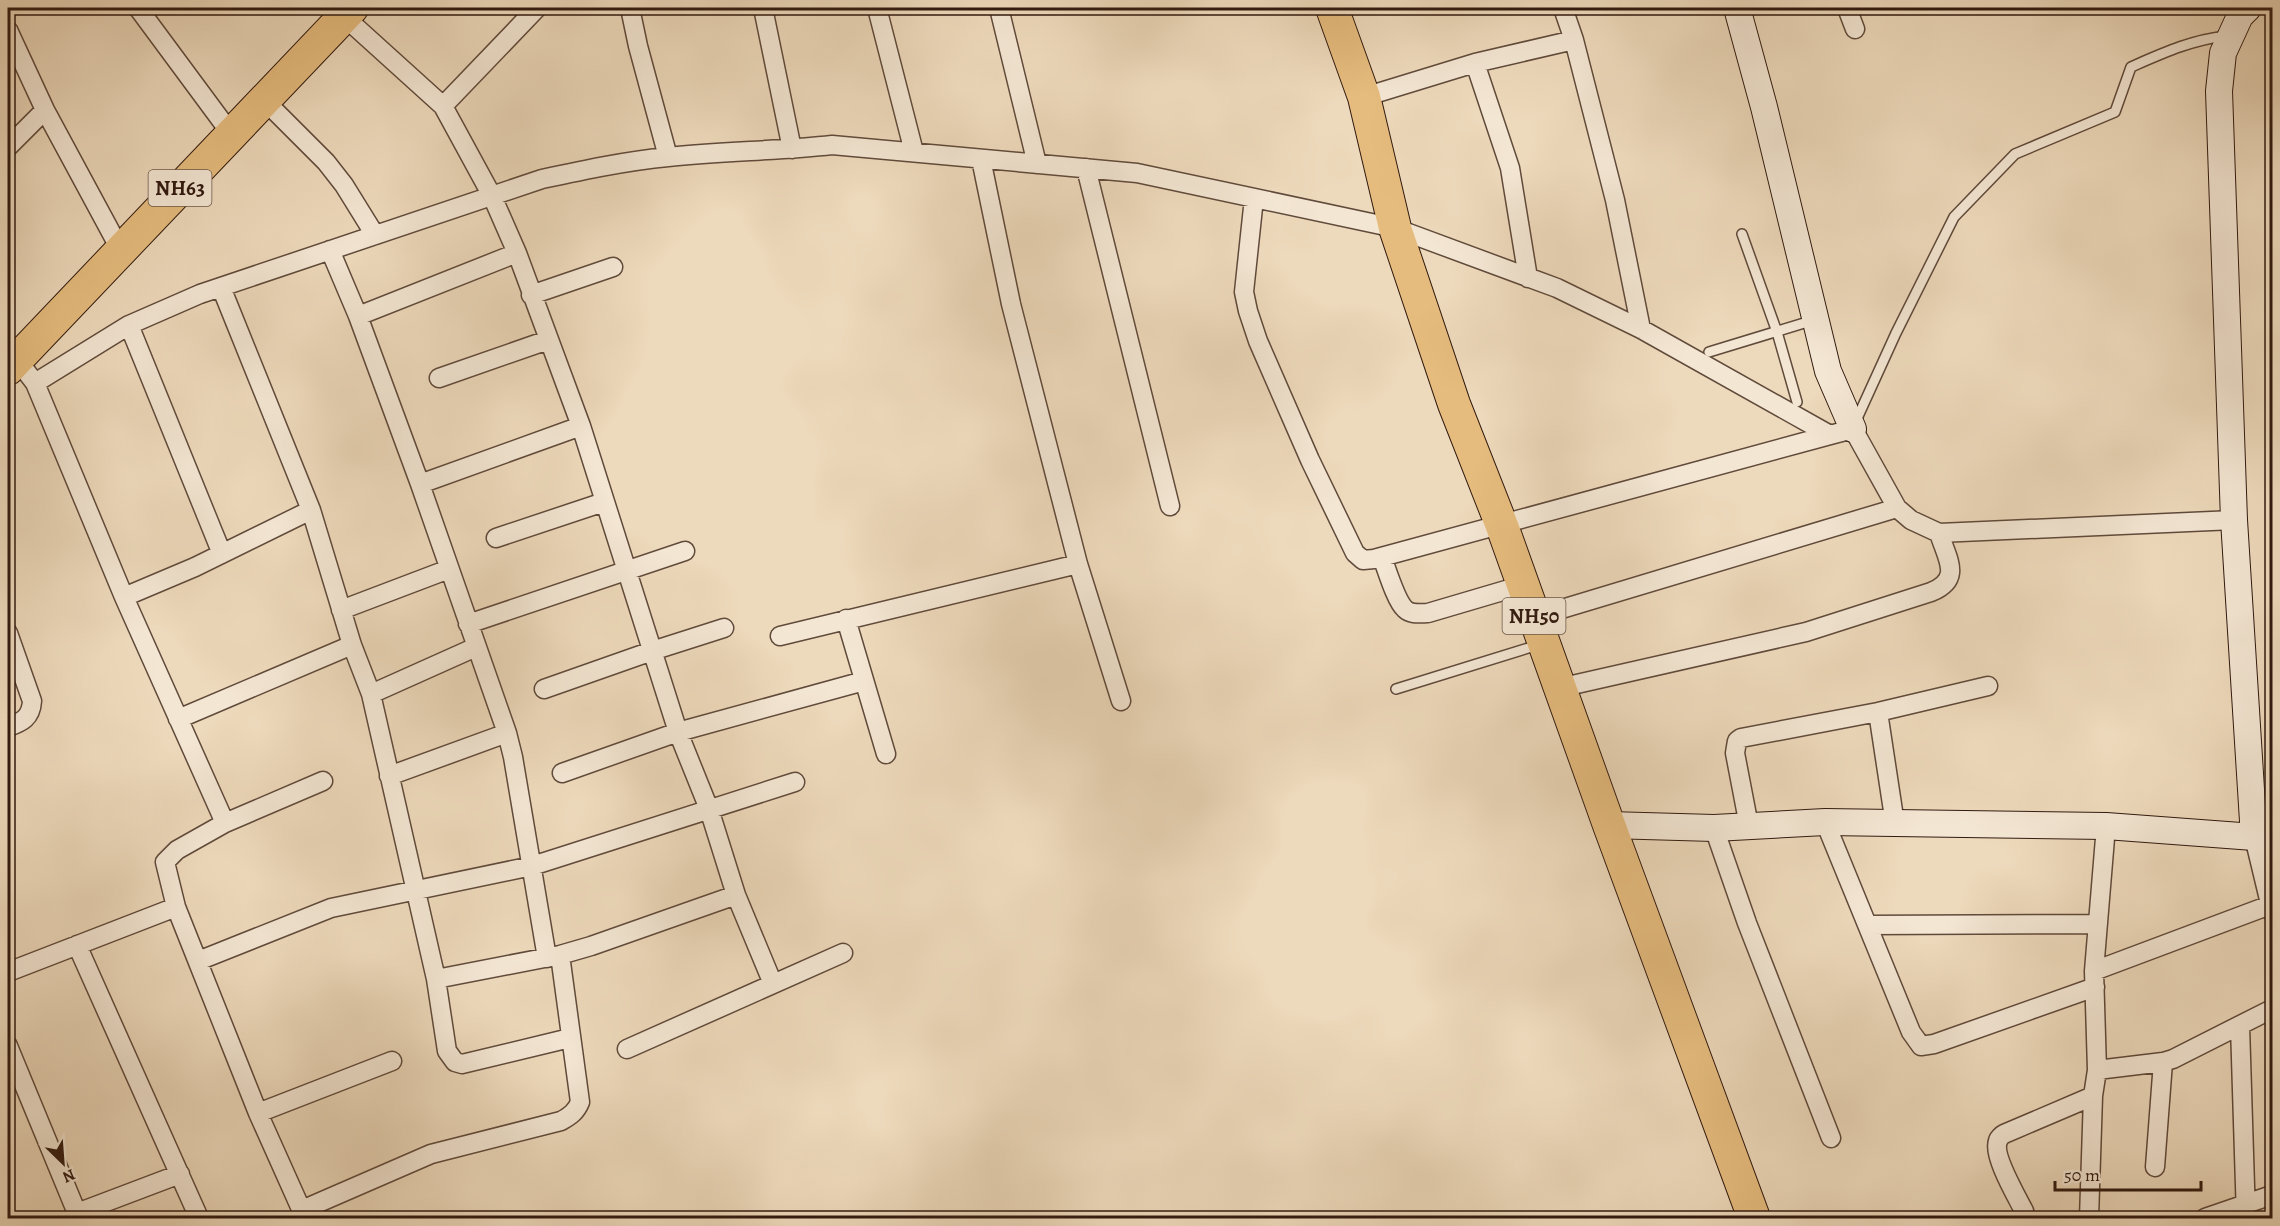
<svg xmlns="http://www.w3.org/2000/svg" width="2280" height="1226" viewBox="0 0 2280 1226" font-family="Alegreya,serif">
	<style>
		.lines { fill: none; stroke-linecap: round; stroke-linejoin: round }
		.lane-casing { stroke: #604a3b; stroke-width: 12 }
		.street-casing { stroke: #604a3b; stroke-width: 21 }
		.secondary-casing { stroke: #311a10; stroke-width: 28 }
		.highway-casing { stroke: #311a10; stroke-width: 34 }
		.lane { stroke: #f3e6d3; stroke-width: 9 }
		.street { stroke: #f3e6d3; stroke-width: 18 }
		.secondary { stroke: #f3e6d3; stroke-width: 26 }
		.highway { stroke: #e6bc7e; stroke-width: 32 }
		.labels { text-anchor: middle; stroke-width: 5; stroke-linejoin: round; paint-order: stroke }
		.shield { fill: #f3e6d3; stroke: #6b574a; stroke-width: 1.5 }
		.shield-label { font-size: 21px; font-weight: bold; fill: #311a10 }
	</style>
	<rect width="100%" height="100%" fill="#edd9bb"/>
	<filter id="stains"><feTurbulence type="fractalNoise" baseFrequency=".00333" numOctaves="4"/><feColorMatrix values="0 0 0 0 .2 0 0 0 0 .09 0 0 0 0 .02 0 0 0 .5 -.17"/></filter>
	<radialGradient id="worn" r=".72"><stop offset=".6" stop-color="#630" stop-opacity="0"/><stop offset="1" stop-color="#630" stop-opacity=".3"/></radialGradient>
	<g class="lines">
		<defs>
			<path id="lane" d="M1742,234L1777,332L1797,402
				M1709,352L1814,320
				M1855,423L1896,333L1954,217L2015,154L2115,112L2131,67C2163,53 2191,40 2226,36
				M1396,689L1538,645"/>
			<path id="street" d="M138,8L232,135
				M630,8L638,46L668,157
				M763,8L792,149
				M877,8L914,152
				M999,8L1037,164
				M1563,8L1574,40L1615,200L1641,329
				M1847,8L1855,29
				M338,11L443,106L492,196L517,253L581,426L678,732L709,809L736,895L773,984
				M8,30L45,110L120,249
				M1475,63L1510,168L1528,278
				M1364,97L1475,63L1574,40
				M264,100L326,162L344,185L375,235
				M443,106L537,8
				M8,147L45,110
				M981,159L1011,304L1078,564L1121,701
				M1086,168L1170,506
				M1254,198L1244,292L1248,311L1258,341L1310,460L1355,553L1363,560L1374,559L1830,435
				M330,250L358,316L420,484L507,733L513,757L547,958
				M221,287L311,510L352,645L371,694L436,979L447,1051L455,1062L462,1064L570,1038
				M531,295L613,267
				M358,316L517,253
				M129,325L222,554
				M12,353L35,383L124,597L225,823L177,850L165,862L176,907L258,1113L305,1218
				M439,378L548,340
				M35,383L129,325L200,294L542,179C584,170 626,161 668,157C723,151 778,151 832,145L1137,173L1395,228L1557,288L1641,329L1830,435L1853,429L1897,508L1911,520L1939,533L2234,520
				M420,484L581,426
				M496,538L604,502
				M1382,557C1387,570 1396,601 1405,609C1411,615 1421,613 1428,613L1523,585
				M124,597L195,567L311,510
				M341,610L449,569
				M1535,617L1897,508
				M846,619L886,754
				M468,624L685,551
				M8,633L32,701C31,718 22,722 8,727
				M780,636L1078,564
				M1559,688L1806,632L1931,592C1963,579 1947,559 1939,533
				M544,689L652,651L724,628
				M371,694L476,647
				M1878,712L1895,824
				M178,719L352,645
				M562,773L678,732L864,681
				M389,776L507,733
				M1825,822L1911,1032L1921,1046L1934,1044L2095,987
				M225,823L323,781
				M1749,826L1735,753L1737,741L1741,738L1878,712L1988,686
				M1714,828L1747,923L1831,1138
				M2254,837L2272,912
				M1867,925L2098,924
				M77,945L199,1218
				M198,961L331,908L532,866L795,782
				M2094,971L2270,905
				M8,972L176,907
				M436,979L560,955L591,946L736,895
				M2240,1026L2246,1218
				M8,1046L79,1218
				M627,1049L843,953
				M2097,1070L2163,1062L2173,1059L2272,1009
				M258,1113L392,1061
				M2155,1167L2163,1062
				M302,1210L431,1154L561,1121C570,1116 576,1112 580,1102L560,955
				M2024,1211C2017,1197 1992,1155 1998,1141C1998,1139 2002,1135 2004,1134L2093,1096
				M77,1213L180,1174
				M2089,1218L2093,1096L2097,1070L2094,971L2106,826
				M2205,1218L2272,1195"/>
			<path id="secondary" d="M1737,8L1764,107L1828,371L1853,429
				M1609,825L1714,828L1825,822L2106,826L2254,837L2234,520L2219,91L2223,53L2240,16L2248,8"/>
			<path id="highway" d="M1332,8L1364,97L1395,228L1454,404L1502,526L1609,825L1754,1218
				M8,369L352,8"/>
		</defs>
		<use href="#lane" class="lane-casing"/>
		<use href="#street" class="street-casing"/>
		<use href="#secondary" class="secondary-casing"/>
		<use href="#highway" class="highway-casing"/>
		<use href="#lane" class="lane"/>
		<use href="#street" class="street"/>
		<use href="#secondary" class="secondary"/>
		<use href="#highway" class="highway"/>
	</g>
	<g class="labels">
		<g class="shield">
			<rect x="148.5" y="170" width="63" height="36" rx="4.5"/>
			<rect x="1502.5" y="598" width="63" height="36" rx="4.5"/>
		</g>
		<g class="shield-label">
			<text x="180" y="195">NH63</text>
			<text x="1534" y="623">NH50</text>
		</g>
	</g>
	<rect width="2280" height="1226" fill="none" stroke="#edd9bb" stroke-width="30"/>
	<rect x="9" y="9" width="2262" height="1208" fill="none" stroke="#311a10" stroke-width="3"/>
	<rect x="15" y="15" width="2250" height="1196" fill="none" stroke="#311a10" stroke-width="1.5"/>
	<g transform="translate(63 1163) rotate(155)" stroke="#f3e6d3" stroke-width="4.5" paint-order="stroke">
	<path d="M0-4.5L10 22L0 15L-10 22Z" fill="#311a10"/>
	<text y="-9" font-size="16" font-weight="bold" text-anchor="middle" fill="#311a10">N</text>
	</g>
	<path d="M2055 1181v9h146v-9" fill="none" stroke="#311a10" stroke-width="3"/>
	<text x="2064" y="1181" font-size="18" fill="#311a10" stroke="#f3e6d3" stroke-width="4.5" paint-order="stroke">50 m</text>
	<rect width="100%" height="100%" filter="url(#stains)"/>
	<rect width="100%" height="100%" fill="url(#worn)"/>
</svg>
